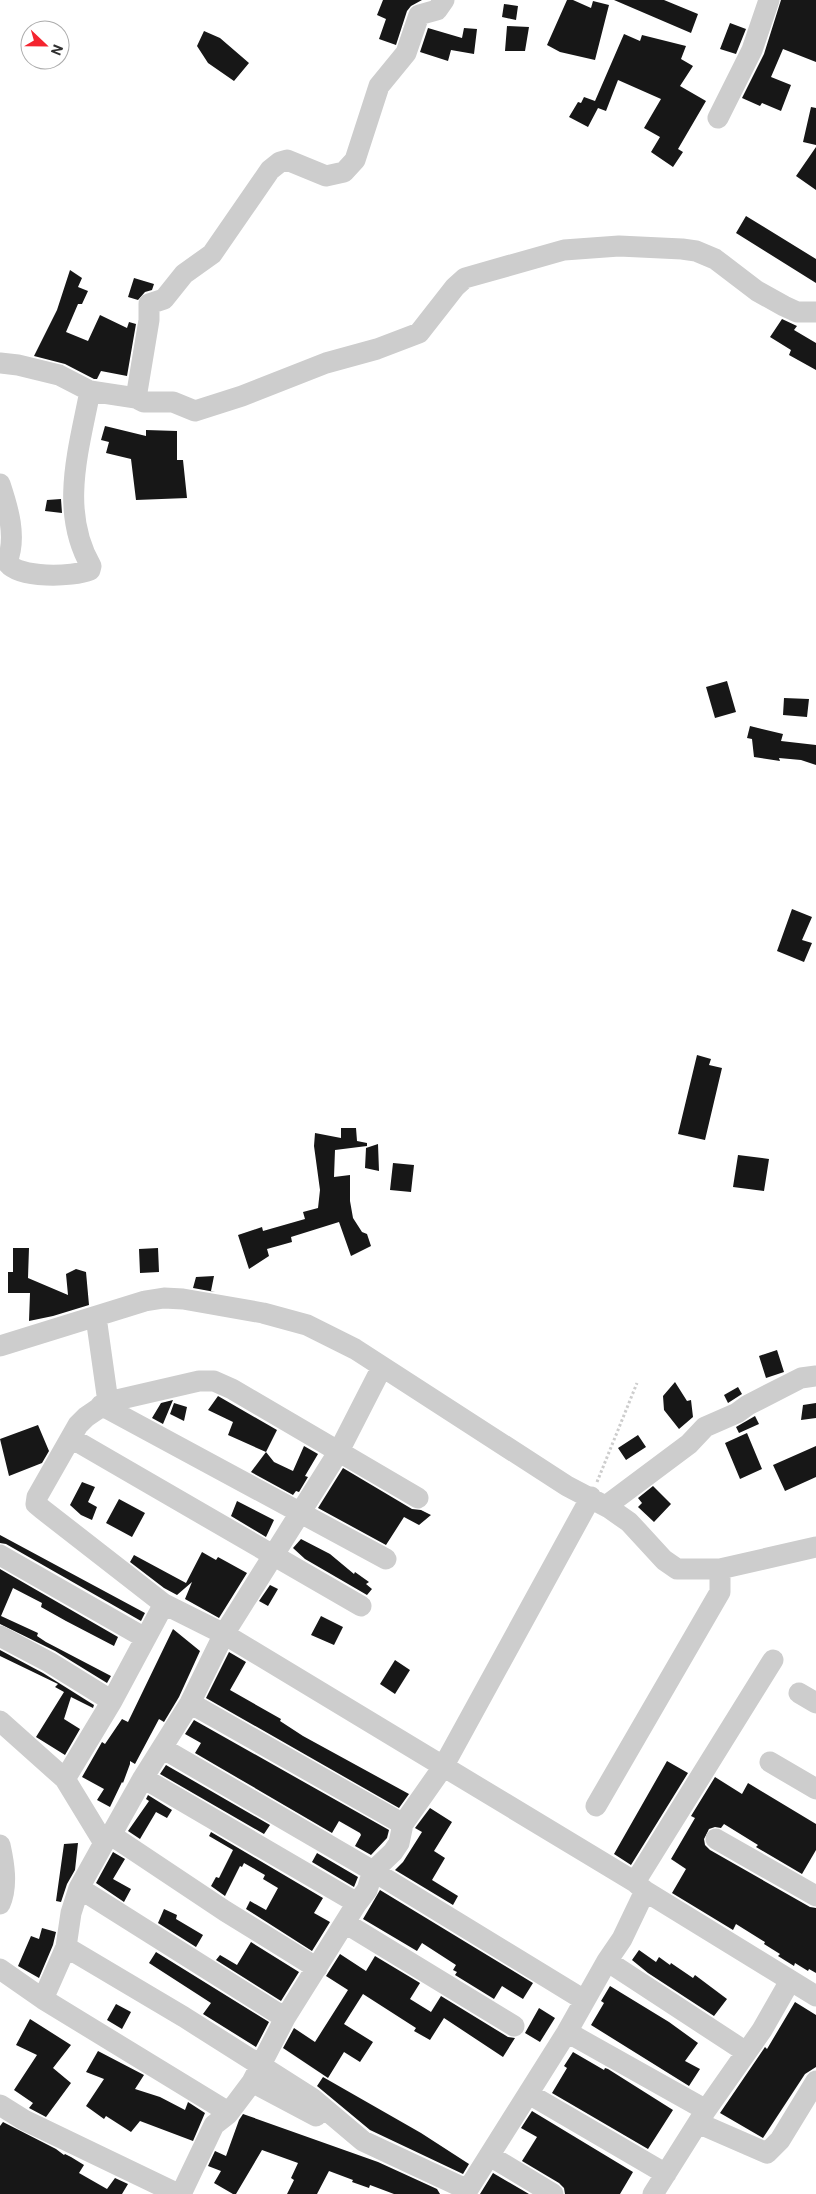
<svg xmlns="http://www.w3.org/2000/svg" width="816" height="2194" viewBox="0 0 816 2194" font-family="Roboto,sans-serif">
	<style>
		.building { fill: #171717 }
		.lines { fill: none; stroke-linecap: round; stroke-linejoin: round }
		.path { stroke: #cdcdcd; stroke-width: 3; stroke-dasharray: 2.5 2.5; stroke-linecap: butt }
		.minor { stroke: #cdcdcd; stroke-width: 21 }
	</style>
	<rect width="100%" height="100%" fill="#fff"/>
	<path class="building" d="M383,0H422L411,6L407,11L396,45L379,39L386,19L377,15Z
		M567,0H573L591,8L593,1L609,5L595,60L560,52L547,45Z
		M614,0H664L698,14L691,33Z
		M781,0H816V62L783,49L771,77L791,85L781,111L762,103L760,106L742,98L764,54Z
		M504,4L518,6L516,20L502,17Z
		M730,23L746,29L736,54L720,49Z
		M507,26L529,27L525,51H505Z
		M428,28L462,38L464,28L477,29L474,54L451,50L448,61L420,52Z
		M204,31L220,38L249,63L234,81L208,63L197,46Z
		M624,34L640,41L642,35L686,46L681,59L693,66L680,86L706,101L678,149L683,152L673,167L651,152L660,137L644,128L661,99L618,80L606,111L598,108L588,127L569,117L578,102L581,103L584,97L595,101Z
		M811,107L816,108V145L803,142Z
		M816,147V190L796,176Z
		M746,216L816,259V283L736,233Z
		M70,270L82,278L78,287L88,291L82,304H78L66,332L88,341L100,315L127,328L129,322L136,324L127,376L101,371L97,379H94L65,364L34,356L57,310Z
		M134,278L154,284L152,290L145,292L138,300L128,297Z
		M782,319L797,326L794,330L816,343V370L789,355L791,350L770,337Z
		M105,426L146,436V430L177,431V460H183L187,498L136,500L131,459L106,453L109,442L101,440Z
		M61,499L62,513L45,511L47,500Z
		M727,681L736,712L715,718L706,687Z
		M784,698L809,699L807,717L783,715Z
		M750,726L783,734L781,741L816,745V765L801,760L779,758L780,761L754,757L752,739L747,738Z
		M792,909L812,917L802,940L812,943L804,962L777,951Z
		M697,1055L711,1059L709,1065L722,1068L705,1140L678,1134Z
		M341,1128H356L357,1141L367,1143V1146L335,1150L334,1177L350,1175V1201L353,1218L362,1232L367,1234L371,1246L351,1256L339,1222L291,1237L292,1242L267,1249L269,1256L249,1269L238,1235L262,1227L263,1231L305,1219L303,1212L318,1208L320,1190L314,1146L315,1133L341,1138Z
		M378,1144L379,1171L365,1168L366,1148Z
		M738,1155L769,1159L764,1191L733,1187Z
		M393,1163L414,1165L411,1192L390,1190Z
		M13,1248H29L28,1278L68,1295L66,1274L76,1269L86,1272L89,1305L53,1316L29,1321L30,1293H8V1272H13Z
		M158,1248L159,1272L140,1273L139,1249Z
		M214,1276L211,1291L215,1292L193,1288L196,1277Z
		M777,1350L784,1372L766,1378L759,1356Z
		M675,1382L687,1401L691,1400L693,1417L679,1429L664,1410L663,1396Z
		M738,1387L742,1394L728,1403L724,1395Z
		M218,1396L277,1430L266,1452L228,1435L233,1422L208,1410Z
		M173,1400L163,1424L152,1418L161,1403Z
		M174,1403L187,1407L184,1421L170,1414Z
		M816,1403V1418L801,1420L803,1405Z
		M755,1416L759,1424L739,1433L736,1427Z
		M38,1425L49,1451L42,1463L9,1476L0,1439Z
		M747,1433L762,1469L740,1479L725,1443Z
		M638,1435L646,1447L626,1460L618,1448Z
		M304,1446L318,1454L305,1476L308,1477L299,1492L296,1491L293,1495L251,1472L266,1452L274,1462L293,1471Z
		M816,1446V1477L785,1491L773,1465Z
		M343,1468L412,1509L421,1510L431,1515L419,1525L404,1517L386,1545L318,1508Z
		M82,1482L95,1487L88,1502L97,1507L92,1520L81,1515L70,1505Z
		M653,1486L671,1504L654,1522L638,1507L642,1503L638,1498Z
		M119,1499L145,1513L132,1537L106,1523Z
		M237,1501L274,1520L266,1537L231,1516Z
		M0,1535L145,1613L141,1621L6,1544L0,1543Z
		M301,1539L330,1554L354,1574L355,1572L369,1582L366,1584L372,1589L367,1595L305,1559L293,1548Z
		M202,1552L216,1560L218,1557L247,1573L219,1618L185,1599L192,1582L177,1595L164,1588L130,1562L134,1555L186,1583Z
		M0,1569L118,1637L114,1646L66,1621L41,1607L42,1603L13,1588L1,1616L38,1633L37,1636L46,1642L111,1676L107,1683L55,1651L0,1624Z
		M270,1585L278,1589L268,1606L259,1601Z
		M321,1616L343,1627L334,1645L311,1635Z
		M173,1629L200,1651L179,1697L164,1722L159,1719L135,1764L130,1761V1764L123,1783L122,1782L110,1807L97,1800L104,1789L82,1777L102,1742L105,1744L122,1719L128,1722Z
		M0,1650L43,1673L94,1705L93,1708L71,1697L64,1719L80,1729L65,1755L36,1737L64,1692L55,1687L58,1684L0,1656Z
		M229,1652L246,1662L230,1690L281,1719L280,1721L303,1736L409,1794L399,1808L206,1698Z
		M395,1660L410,1670L395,1694L380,1684Z
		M194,1720L389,1830L387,1838L371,1855L355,1846L361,1835L360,1833L339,1821L332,1833L195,1753L201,1743L185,1734Z
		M667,1761L688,1773L631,1865L614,1854Z
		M166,1765L270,1825L264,1834L160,1774Z
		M715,1777L742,1794L748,1783L816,1824V1850L802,1874L756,1847L758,1845L724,1824L721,1828L715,1827L709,1829L704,1839L705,1845L710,1850L810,1907L816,1908V1973L809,1969L808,1971L795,1963L794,1966L778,1956L780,1954L764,1944L765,1942L736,1924L733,1930L672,1893L686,1869L671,1859L695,1818L691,1816Z
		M148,1795L172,1810L167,1818L156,1812L140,1839L128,1831L149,1801L146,1799Z
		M430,1808L452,1822L434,1851L445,1858L432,1880L458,1896L453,1905L395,1870L403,1862L422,1832L415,1828Z
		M211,1832L323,1898L314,1913L330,1922L312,1951L246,1909L250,1901L266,1910L278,1888L263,1879L265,1875L244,1863L242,1867L240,1866L225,1896L211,1886L216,1877L219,1878L233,1850L209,1836Z
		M78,1843L75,1870L67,1884L61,1902L56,1901L64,1844Z
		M113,1852L125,1859L113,1879L131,1889L124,1902L96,1883Z
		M317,1853L358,1877L354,1887L312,1862Z
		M380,1890L533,1983L523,1999L502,1986L494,1999L455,1975L457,1972L453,1970L456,1965L422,1943L417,1951L363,1919Z
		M164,1909L177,1915L176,1919L203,1935L196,1947L158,1923Z
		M42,1928L56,1932L53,1945L39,1978L18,1966L31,1936L39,1939Z
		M251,1942L299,1972L281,2001L216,1960L220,1955L237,1965Z
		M639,1950L656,1962L659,1957L670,1965L671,1963L693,1978L695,1975L727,1999L714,2016L648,1973L632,1960Z
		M156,1952L269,2022L256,2047L203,2014L211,2003L149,1963Z
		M340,1954L366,1971L375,1956L420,1983L410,1999L431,2012L441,1996L508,2037L515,2038L503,2057L444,2018L430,2040L414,2031L416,2028L363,1994L344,2024L373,2042L360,2062L344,2052L328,2078L283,2048L294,2028L315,2042L348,1990L326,1976Z
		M610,1986L669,2022L698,2043L685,2061L700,2069L689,2086L591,2025L604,2003L601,2001Z
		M795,2002L816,2015V2067L805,2074L763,2138L720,2113L765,2047L767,2049Z
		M116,2004L131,2012L122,2029L107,2020Z
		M539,2008L555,2018L540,2042L525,2033Z
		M30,2019L71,2045L53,2068L71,2083L46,2117L29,2108L33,2103L14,2090L37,2055L16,2045Z
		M98,2051L144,2075L135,2089L160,2097L185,2110L188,2102L205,2113L193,2141L140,2121L131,2132L106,2116L104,2119L86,2106L104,2079L86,2072Z
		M573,2052L604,2070L605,2068L608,2069L673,2110L648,2149L552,2093L567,2068L564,2066Z
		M323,2077L421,2133L469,2164L463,2174L370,2130L317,2086Z
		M532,2111L633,2172L620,2194H565L564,2188L559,2183L522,2161L537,2137L521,2128Z
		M243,2114L378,2162L437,2189L440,2194H394L370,2185L369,2188L352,2182L353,2180L329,2171L317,2194H287L294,2180L291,2178L298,2163L262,2150L236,2194H233L214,2183L221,2171L208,2166L215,2151L226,2156L239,2120Z
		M3,2122L56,2149L64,2155L65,2154L71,2157L84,2165L79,2173L107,2189L115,2178L128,2184L122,2194H0V2126Z
		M493,2173L529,2194H480Z"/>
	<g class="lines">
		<path class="path" d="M597,1482L637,1383"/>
		<path class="minor" d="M718,118L752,50L769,0
			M0,363L18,365L59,375L90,391L136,398L144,402H173L195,411L242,396L326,363L377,349L419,333L455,287L465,278L564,250L619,246L682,249L696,251L715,259L757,291L784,306L797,312H816
			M136,398L149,320V304L164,299L184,274L212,254L270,170L280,162L287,160L326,176L344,172L355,160L379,86L406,53L419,15L437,10L444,0
			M0,484C8,508 17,537 7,562C18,579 73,577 90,570L91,566C59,511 79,449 90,391
			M96,1317L108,1402L86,1417L78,1425L37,1497L36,1504L42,1509L164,1604L224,1634L635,1882L645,1891L816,1996
			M0,1346L145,1301L164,1298L183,1299L263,1313L307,1325L355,1349L567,1486L609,1508L629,1522L664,1560L677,1569H720L816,1547
			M108,1402L199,1381H214L232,1389L418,1498
			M101,1405L386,1559
			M71,1438L361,1606
			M606,1506L689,1444L705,1427L737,1413L748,1405L801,1378L816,1376
			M0,1555L145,1638
			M0,1636L49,1662L112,1701
			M799,1693L816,1703
			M190,1703L403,1824
			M0,1721L65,1779L104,1843
			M162,1748L373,1871L584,2000
			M770,1762L816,1789
			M143,1778L357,1903
			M65,1779L112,1701L164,1604
			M596,1806L720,1592V1569
			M111,1835L225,1911L317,1968
			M716,1839L816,1896
			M0,1845C4,1863 8,1886 0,1904
			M635,1882L773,1660
			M79,1888L285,2018
			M345,1923L514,2026
			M66,1947L184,2017L312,2098L363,2141L468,2190
			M607,1961L746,2052
			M0,1969L43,1999L66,1947L71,1913L79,1888L104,1843L111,1835L143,1778L190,1703L224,1634L339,1451L382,1367
			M43,1999L228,2112
			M567,2032L706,2110
			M252,2082L316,2116
			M529,2094L666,2174
			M0,2105L24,2120L178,2194
			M698,2123L767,2153L780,2140L816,2081
			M490,2156L553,2194
			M181,2194L214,2125L228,2114L252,2082L285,2018L357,1903L367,1890L373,1871L393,1852L399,1843L403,1824L443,1767L591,1497
			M465,2194L567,2032L607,1961L622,1939L645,1891
			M653,2194L706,2110L762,2030L790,1981"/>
	</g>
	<g transform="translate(45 45) rotate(112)"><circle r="24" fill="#ffffff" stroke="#acacac"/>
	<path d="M0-4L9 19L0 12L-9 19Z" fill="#f4242f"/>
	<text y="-8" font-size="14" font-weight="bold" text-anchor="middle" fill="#303030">N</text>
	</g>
</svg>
